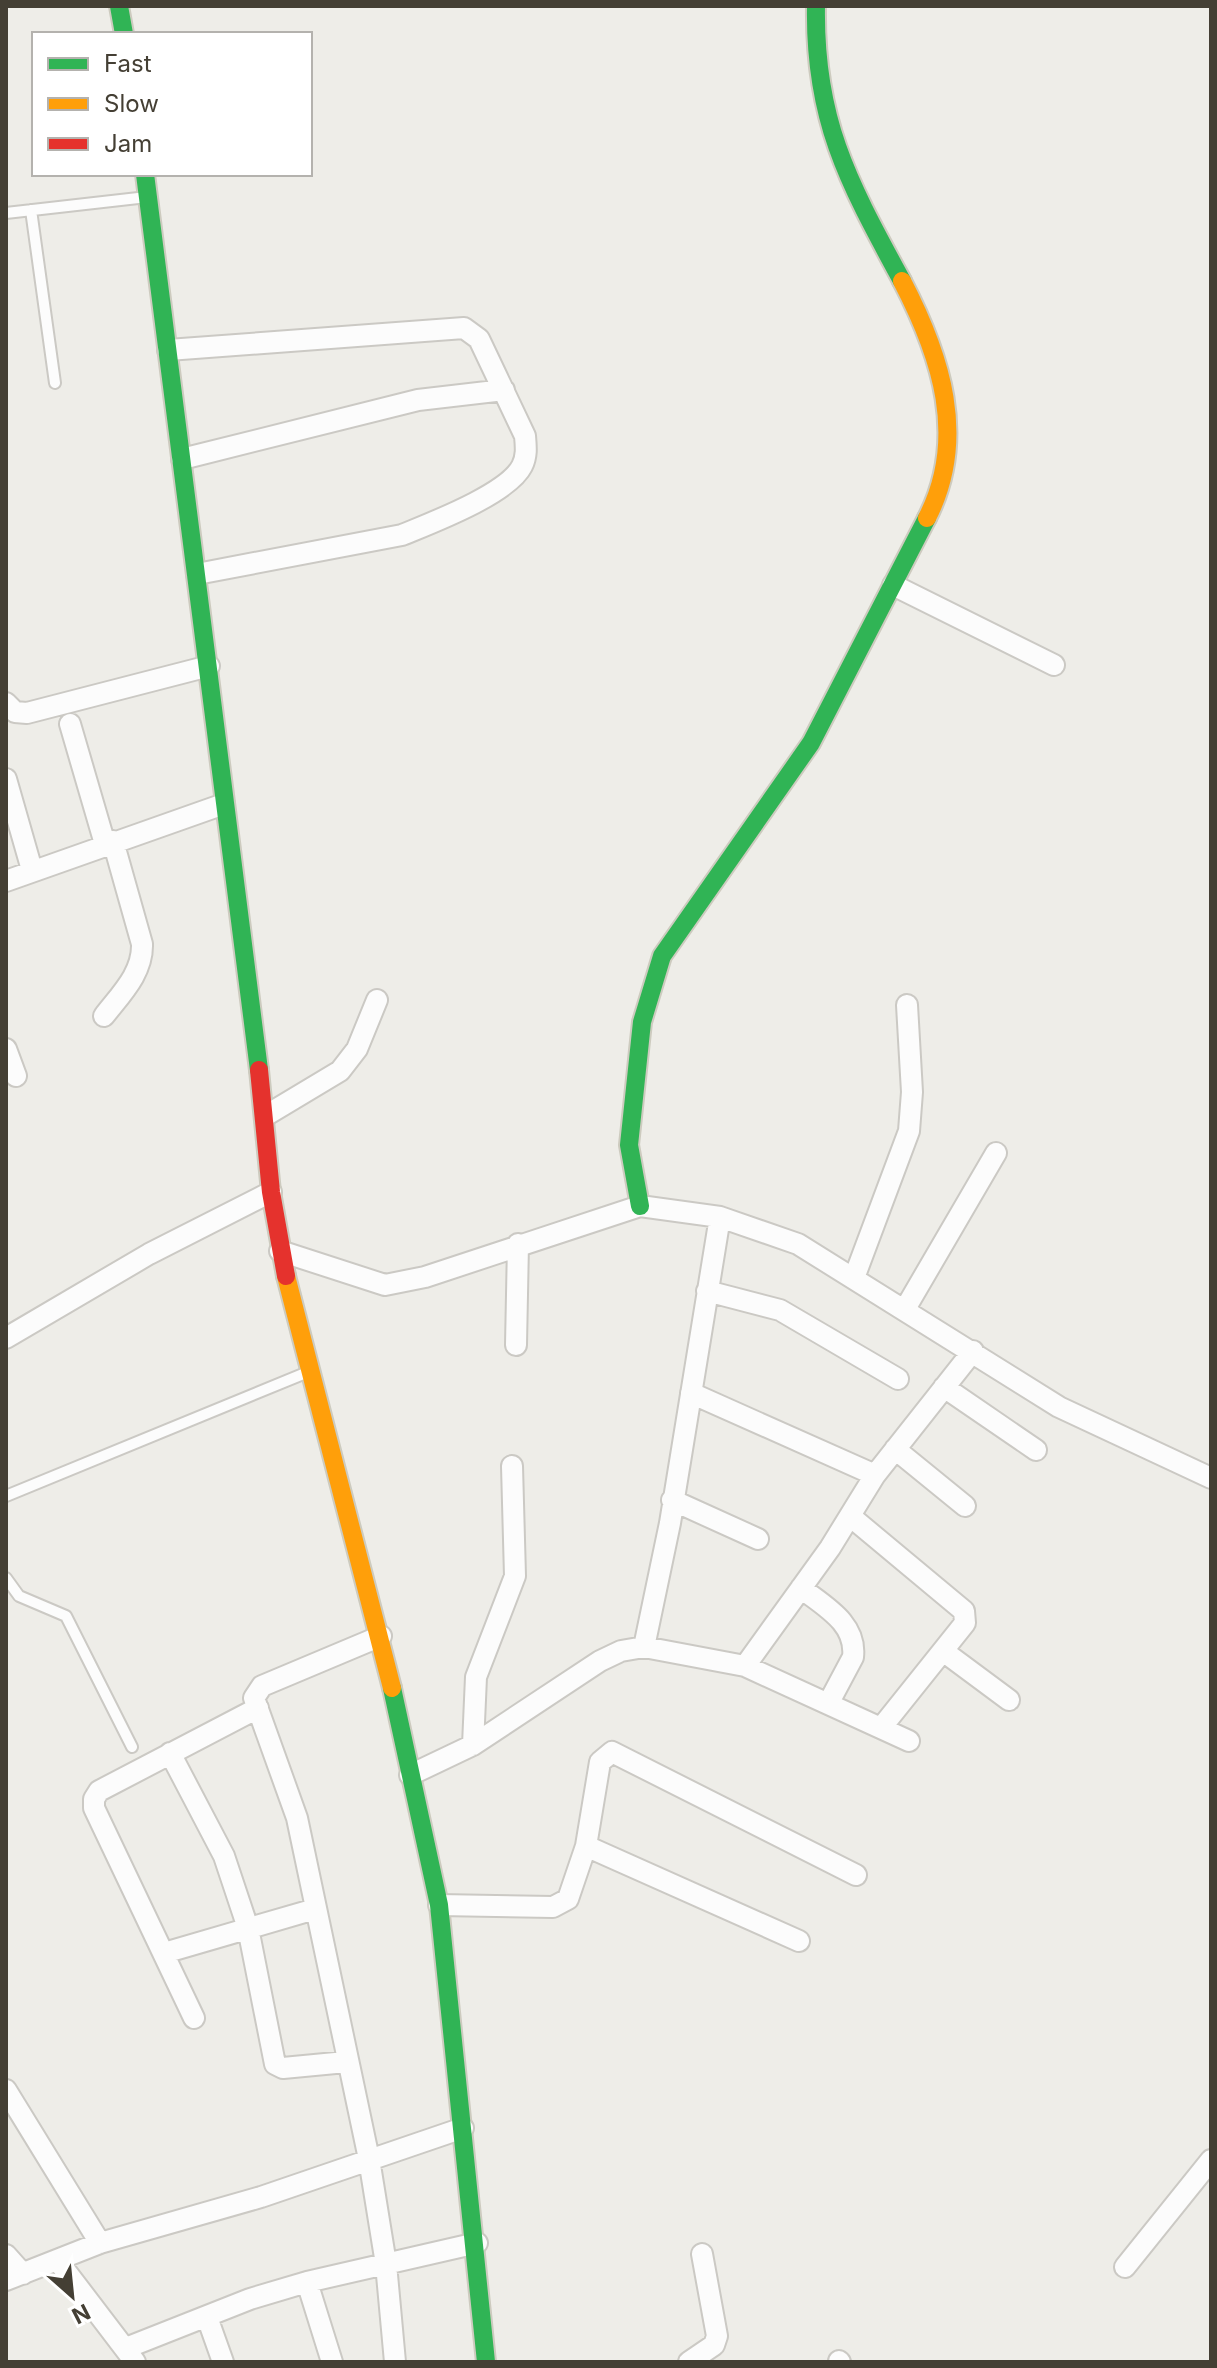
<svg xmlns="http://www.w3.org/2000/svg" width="1217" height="2368" viewBox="0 0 1217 2368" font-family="Inter,sans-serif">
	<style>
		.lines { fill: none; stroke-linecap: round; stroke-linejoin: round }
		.lane-casing { stroke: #cbc9c4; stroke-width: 14 }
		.street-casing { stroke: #cbc9c4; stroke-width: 24 }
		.fast-casing { stroke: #cdcbbf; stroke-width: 22 }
		.slow-casing { stroke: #cdcbbf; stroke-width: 22 }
		.jam-casing { stroke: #cdcbbf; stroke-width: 22 }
		.lane { stroke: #fcfcfc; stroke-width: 10 }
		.street { stroke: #fcfcfc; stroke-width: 20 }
		.fast { stroke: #30b455; stroke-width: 18 }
		.slow { stroke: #ff9f0a; stroke-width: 18 }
		.jam { stroke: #e5322d; stroke-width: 18 }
	</style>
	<rect width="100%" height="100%" fill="#eeede8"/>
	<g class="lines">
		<defs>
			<path id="lane" d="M31,210L55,383
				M6,213L147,197
				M6,1496L308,1372
				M6,1578L19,1596L66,1616L132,1747"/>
			<path id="street" d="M168,350L464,328L479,339L525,436C526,447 527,456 522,466C508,494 431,523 402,535L197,574
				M182,459L418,400L504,390
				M893,585L1054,665
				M6,703L15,712L27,713L209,666
				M70,724L105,844
				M6,779L32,870
				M6,881L224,804
				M104,1016C121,994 143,973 142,944L113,841
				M6,1049L16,1076
				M265,1116L340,1071L357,1049L377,1000
				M280,1251L385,1285L425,1277L640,1206L720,1217L798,1244L1059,1407L1211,1478
				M854,1278L909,1131L912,1092L907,1005
				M707,1291L780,1310L898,1379
				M905,1309L996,1153
				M6,1338L149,1254L271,1192
				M516,1345L518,1244
				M944,1387L1036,1450
				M691,1393L875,1475
				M895,1449L965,1506
				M672,1500L758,1539
				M850,1516L964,1611L965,1623L881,1728
				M801,1588C824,1606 857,1623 853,1657L828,1704
				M381,1636L262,1686L254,1698L297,1818L369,2159L386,2264L395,2362
				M644,1647L745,1666L909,1741
				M943,1651L1009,1700
				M745,1666L830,1548L875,1475L973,1351
				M473,1745L476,1677L515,1576L512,1466
				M170,1753L224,1856L248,1928L275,2064L283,2068L346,2062
				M410,1775L473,1745L600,1661L621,1651L644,1647L670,1523L720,1217
				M586,1846L799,1941
				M439,1905L553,1907L568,1899L586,1846L600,1762L612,1752L856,1875
				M164,1953L315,1909
				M194,2018L94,1808V1799L99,1791L258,1708
				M6,2090L100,2243
				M6,2255L23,2274
				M58,2261L135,2362
				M1125,2267L1211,2160
				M6,2280L100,2243L261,2197L463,2128
				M307,2282L332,2362
				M207,2317L223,2362
				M126,2348L250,2299L307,2282L477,2243
				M839,2361L840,2362
				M689,2362L714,2345L717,2336L702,2254"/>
			<path id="fast" d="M119,6L124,34
				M816,6C814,121 849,183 902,281
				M145,174L259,1070
				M640,1206L629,1145L642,1022L662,956L811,743L927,518
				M392,1688L439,1905L486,2362"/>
			<path id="slow" d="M902,281C941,356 968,438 927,518
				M286,1276L392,1688"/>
			<path id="jam" d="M259,1070L271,1192L286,1276"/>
		</defs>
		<use href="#lane" class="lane-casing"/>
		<use href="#street" class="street-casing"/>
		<use href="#fast" class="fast-casing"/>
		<use href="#slow" class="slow-casing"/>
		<use href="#jam" class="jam-casing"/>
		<use href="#lane" class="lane"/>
		<use href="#street" class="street"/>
		<use href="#fast" class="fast"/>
		<use href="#slow" class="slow"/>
		<use href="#jam" class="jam"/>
	</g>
	<rect width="1217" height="2368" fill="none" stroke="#443f34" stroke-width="16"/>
	<rect x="32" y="32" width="280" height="144" fill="#ffffff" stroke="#b4b2ae" stroke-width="2"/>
	<rect x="48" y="58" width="40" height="12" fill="#30b455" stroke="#b4b2ae" stroke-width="2"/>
	<text x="104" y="72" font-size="24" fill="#443f34">Fast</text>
	<rect x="48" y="98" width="40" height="12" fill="#ff9f0a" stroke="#b4b2ae" stroke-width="2"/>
	<text x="104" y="112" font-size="24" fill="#443f34">Slow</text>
	<rect x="48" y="138" width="40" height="12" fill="#e5322d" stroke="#b4b2ae" stroke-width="2"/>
	<text x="104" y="152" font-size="24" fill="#443f34">Jam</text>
	<g transform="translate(72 2296) rotate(153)" stroke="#ffffff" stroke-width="6" paint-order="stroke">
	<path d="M0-6L14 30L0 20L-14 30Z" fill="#443f34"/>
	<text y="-12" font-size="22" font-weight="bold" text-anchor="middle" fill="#443f34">N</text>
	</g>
</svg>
